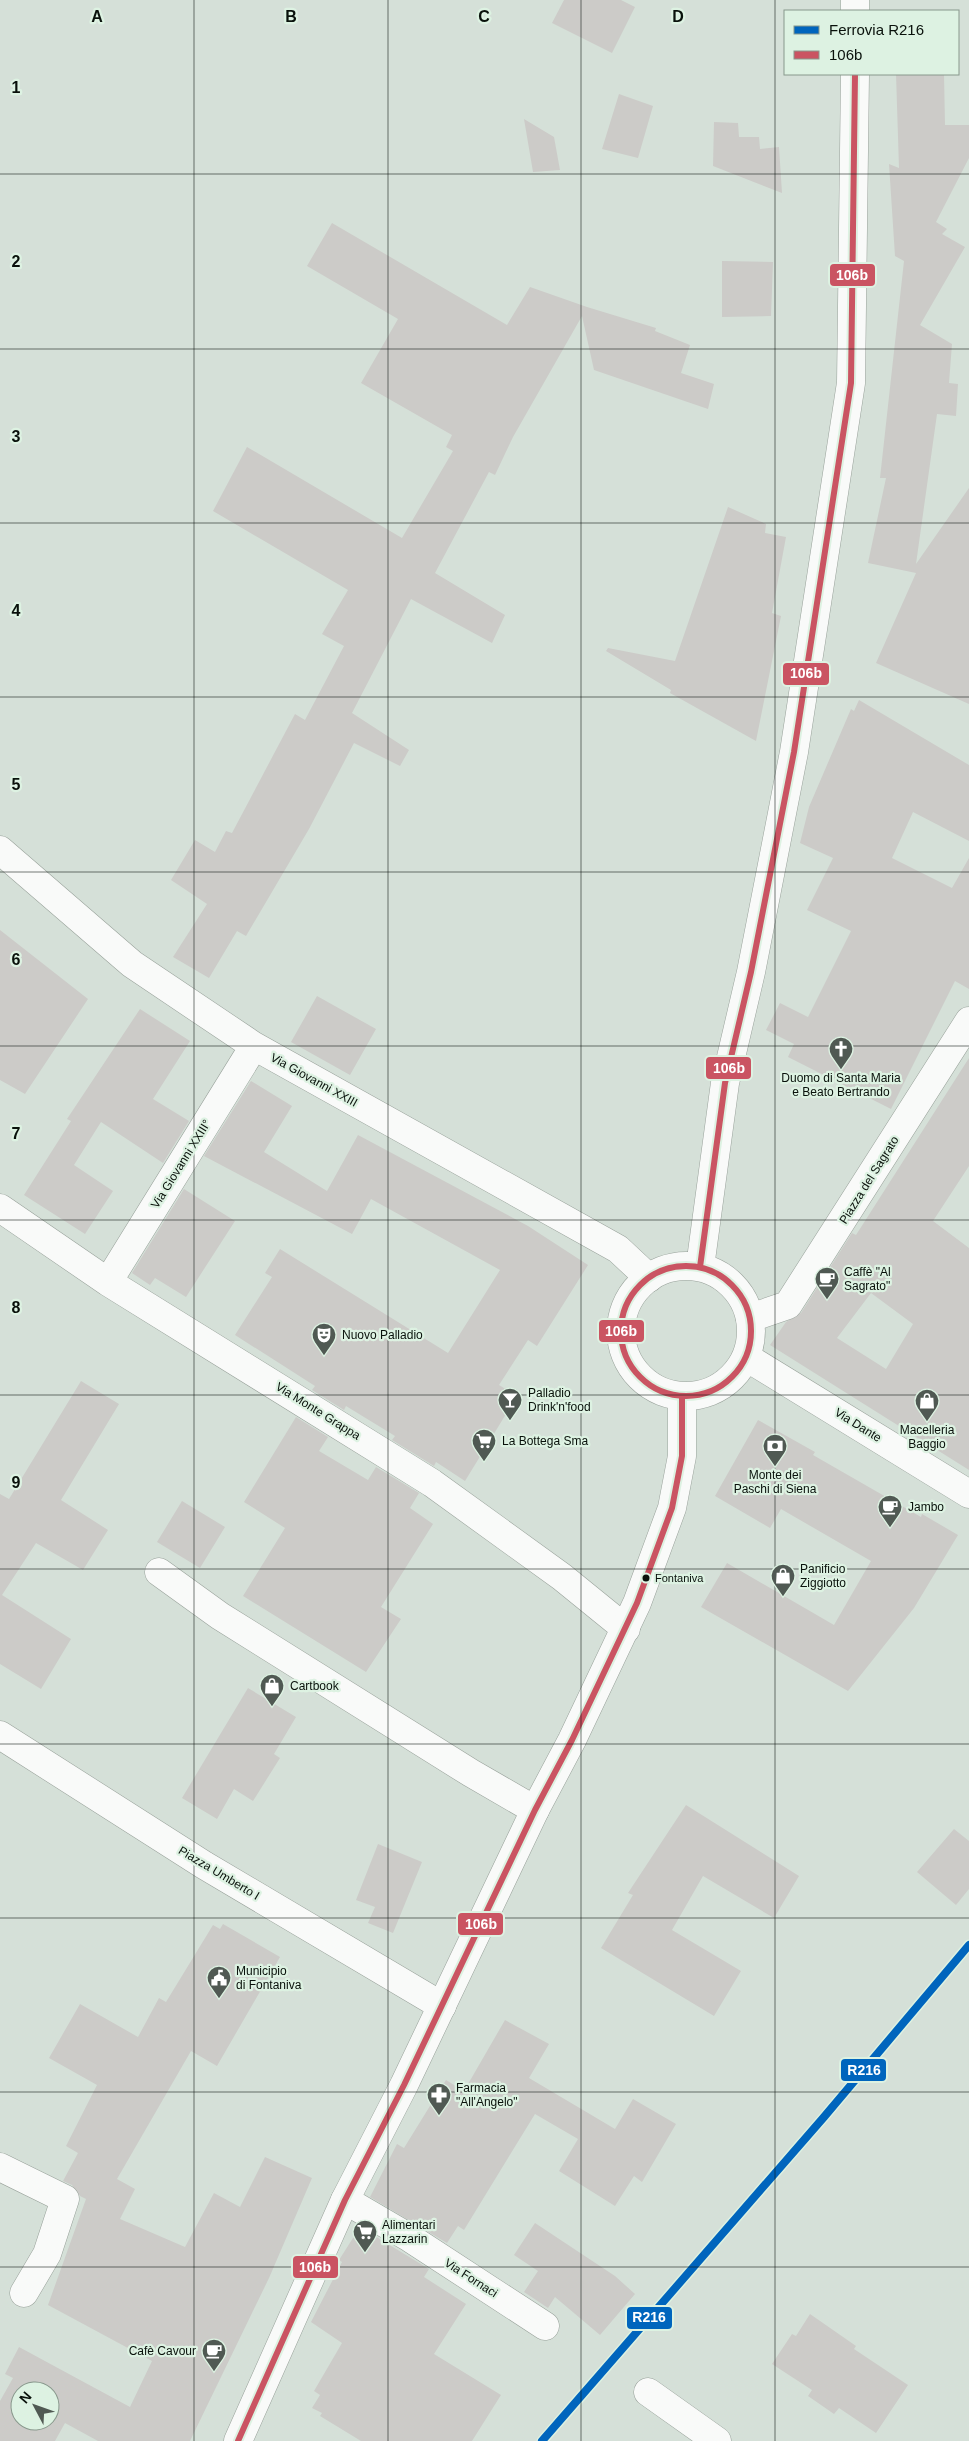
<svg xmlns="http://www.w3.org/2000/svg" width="969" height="2441" viewBox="0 0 969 2441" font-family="Helvetica,sans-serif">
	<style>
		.building { fill: #cccbc8; fill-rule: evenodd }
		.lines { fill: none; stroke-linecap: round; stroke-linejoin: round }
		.street-casing { stroke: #98a19a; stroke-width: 29 }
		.secondary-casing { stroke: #98a19a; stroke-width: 29 }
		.street { stroke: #f9faf9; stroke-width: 28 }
		.secondary { stroke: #f9faf9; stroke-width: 28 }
		.bus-1-casing { stroke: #ddf2e2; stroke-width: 10 }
		.bus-1 { stroke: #ca5462; stroke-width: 6 }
		.rail-1-casing { stroke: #ddf2e2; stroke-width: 11 }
		.rail-1 { stroke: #0065bd; stroke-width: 8 }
		.grid { fill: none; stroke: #09110b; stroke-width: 1; stroke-opacity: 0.55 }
		.bus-dot { fill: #09110b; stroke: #ddf2e2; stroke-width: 2 }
		.labels { text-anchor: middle; stroke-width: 4.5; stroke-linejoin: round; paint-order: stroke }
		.bus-label { font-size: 11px; fill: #09110b; stroke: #ddf2e2; text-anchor: start }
		.poi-label { font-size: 12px; fill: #09110b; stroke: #ddf2e2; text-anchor: start }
		.street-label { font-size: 12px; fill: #09110b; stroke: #ddf2e2 }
		.grid-label { font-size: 16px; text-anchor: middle; font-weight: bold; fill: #09110b; stroke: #ddf2e2; stroke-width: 4.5; stroke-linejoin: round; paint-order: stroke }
		.line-badge { stroke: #ddf2e2; stroke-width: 2 }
		.badge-label { font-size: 14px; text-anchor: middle; font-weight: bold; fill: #fff }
	</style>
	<rect width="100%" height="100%" fill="#d5e0d8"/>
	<path class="building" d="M564,0H621L635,7L612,53L552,23Z
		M896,74H944L945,125H969V158L936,222L947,229L942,234L965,247L920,325L952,344L949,383L958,384L956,416L937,414L916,564L969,488V704L876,663L916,573L868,563L886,478H880L904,261L895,256L889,164L899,168Z
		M619,94L653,106L638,158L602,149Z
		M524,119L554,137L560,170L533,172Z
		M714,122L738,123L739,137H759L760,149L779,147L782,193L713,166Z
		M332,223L507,325L530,287L587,307L656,328L655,331L690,345L681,373L714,384L708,409L594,370L582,316L513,437L495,475L489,472L435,573L505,615L492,643L411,599L352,713L409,750L400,766L354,743L309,829L246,936L237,931L209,978L173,957L207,904L171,880L195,840L215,852L226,831L232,833L295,714L305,720L344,646L322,634L348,590L213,511L247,447L402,538L453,451L446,447L452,435L361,383L398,319L307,266Z
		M722,261L773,262L771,316L722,317Z
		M728,507L766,524L765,533L786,537L772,613L781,616L756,741L670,693L671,690L606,651L608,648L675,661Z
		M859,700L969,765V841L913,812L892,858L952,888L969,858V989L955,981L891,1109L788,1057L794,1044L766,1030L780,1003L808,1017L851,931L807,910L833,858L800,843L809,807L851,709L854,711Z
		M0,930L88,999L25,1094L0,1080Z
		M317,996L376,1029L350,1075L291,1042Z
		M140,1009L190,1041L153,1099L189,1121L163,1163L101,1122L74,1165L113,1191L85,1234L24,1195L71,1121L67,1119Z
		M969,1058V1166L933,1221L969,1248V1470L770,1345L786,1322L801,1313L852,1233L856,1235ZM871,1293L913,1324L886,1369L837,1338Z
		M251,1081L292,1106L264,1152L327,1191L358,1135L528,1226L588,1265L537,1346L528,1340L499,1385L517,1396L465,1481L436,1462L434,1466L392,1440L395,1436L346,1406L344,1410L312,1390L315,1386L235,1335L272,1277L265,1273L280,1249L448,1353L500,1270L371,1199L352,1234L204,1156Z
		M184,1189L235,1221L186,1297L155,1278L150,1285L132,1273Z
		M81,1381L119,1404L61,1500L108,1530L83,1570L36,1543L2,1595L71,1639L41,1689L0,1664V1494L9,1499Z
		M296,1417L328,1437L319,1451L368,1480L376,1467L419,1493L410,1508L433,1524L381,1607L401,1619L366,1672L243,1596L285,1528L244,1502Z
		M758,1420L815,1452L813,1455L921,1517L922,1514L958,1535L914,1608L848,1691L701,1607L727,1563L834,1625L871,1561L781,1509L770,1528L715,1496Z
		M182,1501L225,1527L200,1568L157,1542Z
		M248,1688L296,1717L274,1754L280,1758L253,1801L234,1789L217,1819L182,1798Z
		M686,1805L799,1876L774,1918L703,1876L672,1930L741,1971L714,2016L601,1948L633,1895L628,1893Z
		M954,1829L969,1841V1889L956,1905L917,1872Z
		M378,1844L422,1862L393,1933L368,1923L375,1907L356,1900Z
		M223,1924L280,1957L217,2066L191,2051L117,2179L135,2189L120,2219L185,2247L214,2193L240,2207L265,2157L312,2178L269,2278L190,2441H98L65,2423L55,2441H0V2401L13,2378L5,2374L19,2347L130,2407L152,2361L48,2305L86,2199L80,2196L72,2185L63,2181L78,2153L66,2146L97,2085L49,2058L80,2004L138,2037L159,1998L166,2002L213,1925L220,1929ZM20,2391H50V2421H20Z
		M505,2020L549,2044L529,2078L615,2129L633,2099L676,2124L642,2182L634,2176L615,2206L559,2171L578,2139L535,2114L464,2230L458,2226L447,2243L370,2197L397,2144L404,2148L446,2080L464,2091Z
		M535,2223L615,2276L635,2294L600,2335L555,2297L548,2308L524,2292L538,2271L514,2255Z
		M360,2227L429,2269L424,2277L466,2304L434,2354L501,2395L472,2441H361L320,2416L322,2413L312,2408L320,2395L314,2391L342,2343L311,2322L342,2262L339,2260Z
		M810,2314L856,2346L854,2349L908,2385L876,2433L839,2408L834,2414L808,2396L812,2390L772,2364L792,2334L796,2336Z"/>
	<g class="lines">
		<defs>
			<path id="street" d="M0,850L132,964L254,1046L618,1249L649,1278
				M0,1208L108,1282L432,1483L562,1577L626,1629
				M108,1282L254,1046
				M750,1318L788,1305L969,1021
				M159,1572L220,1616L471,1773L535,1810
				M0,1735L204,1865L442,2006
				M0,2167L65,2199L47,2254L24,2293
				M345,2200L410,2238L545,2326
				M648,2392L717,2441"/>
			<path id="secondary" d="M855,0V11
				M621 1331a65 65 0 1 1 130 0a65 65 0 1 1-130 0Z
				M700,1267L725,1083L751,972L794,752L851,383L855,74
				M746,1357L969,1494
				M238,2441L345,2200L404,2085L535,1810L572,1740L637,1603L672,1508L682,1456V1396"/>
		</defs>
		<use href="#street" class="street-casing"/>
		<use href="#secondary" class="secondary-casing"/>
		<use href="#street" class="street"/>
		<use href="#secondary" class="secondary"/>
		<defs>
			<path id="bus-1" d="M621 1331a65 65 0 1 1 130 0a65 65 0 1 1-130 0Z
				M700,1267L725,1083L751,972L794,752L851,383L855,74
				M238,2441L345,2200L404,2085L535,1810L572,1740L637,1603L672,1508L682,1456V1396"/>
		</defs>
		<use href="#bus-1" class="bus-1-casing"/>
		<use href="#bus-1" class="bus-1"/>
		<defs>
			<path id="rail-1" d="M542,2441L824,2117L969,1945"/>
		</defs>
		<use href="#rail-1" class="rail-1-casing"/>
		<use href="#rail-1" class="rail-1"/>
	</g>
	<path class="grid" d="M194,0V2441M388,0V2441M581,0V2441M775,0V2441M0,174H969M0,349H969M0,523H969M0,697H969M0,872H969M0,1046H969M0,1220H969M0,1395H969M0,1569H969M0,1744H969M0,1918H969M0,2092H969M0,2267H969"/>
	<defs>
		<symbol id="church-pin" viewBox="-11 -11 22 30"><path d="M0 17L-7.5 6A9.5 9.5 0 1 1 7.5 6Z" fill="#505953" stroke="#ddf2e2"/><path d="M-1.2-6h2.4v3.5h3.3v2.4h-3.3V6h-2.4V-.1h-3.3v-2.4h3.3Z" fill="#fff"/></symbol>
		<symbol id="cafe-pin" viewBox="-11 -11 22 30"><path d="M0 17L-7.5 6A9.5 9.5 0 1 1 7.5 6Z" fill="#505953" stroke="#ddf2e2"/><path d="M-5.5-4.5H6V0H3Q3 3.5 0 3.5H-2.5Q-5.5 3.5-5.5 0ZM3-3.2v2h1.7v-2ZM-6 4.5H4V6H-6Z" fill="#fff"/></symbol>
		<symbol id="theatre-pin" viewBox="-11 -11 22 30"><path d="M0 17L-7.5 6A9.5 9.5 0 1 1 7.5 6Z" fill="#505953" stroke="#ddf2e2"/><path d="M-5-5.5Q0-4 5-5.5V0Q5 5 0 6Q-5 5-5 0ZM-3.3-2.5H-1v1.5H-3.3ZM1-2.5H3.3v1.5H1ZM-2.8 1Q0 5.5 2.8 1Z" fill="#fff"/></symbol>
		<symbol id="bar-pin" viewBox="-11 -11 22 30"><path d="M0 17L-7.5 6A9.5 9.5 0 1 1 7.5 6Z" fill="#505953" stroke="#ddf2e2"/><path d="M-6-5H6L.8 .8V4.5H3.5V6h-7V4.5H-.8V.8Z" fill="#fff"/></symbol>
		<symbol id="shop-pin" viewBox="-11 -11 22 30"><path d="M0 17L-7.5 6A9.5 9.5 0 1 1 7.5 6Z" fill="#505953" stroke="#ddf2e2"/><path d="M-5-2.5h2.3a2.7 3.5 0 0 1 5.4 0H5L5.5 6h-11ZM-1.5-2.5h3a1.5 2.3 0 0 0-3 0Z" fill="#fff"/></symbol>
		<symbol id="supermarket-pin" viewBox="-11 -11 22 30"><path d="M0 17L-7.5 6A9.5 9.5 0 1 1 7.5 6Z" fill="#505953" stroke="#ddf2e2"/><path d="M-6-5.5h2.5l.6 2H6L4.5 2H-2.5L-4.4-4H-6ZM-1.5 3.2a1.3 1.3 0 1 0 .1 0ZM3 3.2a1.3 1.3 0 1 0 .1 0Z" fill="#fff"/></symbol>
		<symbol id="bank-pin" viewBox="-11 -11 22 30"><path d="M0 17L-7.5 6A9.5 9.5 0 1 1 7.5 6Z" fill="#505953" stroke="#ddf2e2"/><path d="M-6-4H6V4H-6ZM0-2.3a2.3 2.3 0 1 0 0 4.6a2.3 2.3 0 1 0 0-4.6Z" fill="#fff"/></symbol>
		<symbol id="civic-pin" viewBox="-11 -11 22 30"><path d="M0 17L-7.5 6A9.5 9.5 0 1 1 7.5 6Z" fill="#505953" stroke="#ddf2e2"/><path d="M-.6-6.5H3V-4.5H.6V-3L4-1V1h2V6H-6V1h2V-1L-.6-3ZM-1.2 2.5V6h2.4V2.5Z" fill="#fff"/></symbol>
		<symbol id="pharmacy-pin" viewBox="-11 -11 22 30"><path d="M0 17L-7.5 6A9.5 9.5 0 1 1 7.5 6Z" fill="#505953" stroke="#ddf2e2"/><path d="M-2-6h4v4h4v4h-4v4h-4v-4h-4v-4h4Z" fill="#fff"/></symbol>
	</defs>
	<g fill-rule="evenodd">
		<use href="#church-pin" x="827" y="1035" width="28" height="38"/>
		<use href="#cafe-pin" x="813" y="1265" width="28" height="38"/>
		<use href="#theatre-pin" x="310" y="1321" width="28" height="38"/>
		<use href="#bar-pin" x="496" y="1386" width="28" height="38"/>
		<use href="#shop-pin" x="913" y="1387" width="28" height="38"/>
		<use href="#supermarket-pin" x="470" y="1427" width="28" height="38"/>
		<use href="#bank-pin" x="761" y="1432" width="28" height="38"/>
		<use href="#cafe-pin" x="876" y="1493" width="28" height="38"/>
		<use href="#shop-pin" x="769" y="1562" width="28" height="38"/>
		<use href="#shop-pin" x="258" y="1672" width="28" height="38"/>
		<use href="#civic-pin" x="205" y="1964" width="28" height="38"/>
		<use href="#pharmacy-pin" x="425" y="2081" width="28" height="38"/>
		<use href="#supermarket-pin" x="351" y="2218" width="28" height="38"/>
		<use href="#cafe-pin" x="200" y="2337" width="28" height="38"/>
	</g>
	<circle class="bus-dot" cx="646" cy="1578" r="4.5"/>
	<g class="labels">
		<g class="bus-label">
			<text x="655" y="1582">Fontaniva</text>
		</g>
		<g class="poi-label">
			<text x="841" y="1082" text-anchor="middle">Duomo di Santa Maria<tspan x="841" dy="14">e Beato Bertrando</tspan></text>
			<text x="844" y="1276">Caffè "Al<tspan x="844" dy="14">Sagrato"</tspan></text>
			<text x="342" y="1339">Nuovo Palladio</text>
			<text x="528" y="1397">Palladio<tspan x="528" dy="14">Drink'n'food</tspan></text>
			<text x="927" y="1434" text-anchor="middle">Macelleria<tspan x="927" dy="14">Baggio</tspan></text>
			<text x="502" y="1445">La Bottega Sma</text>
			<text x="775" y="1479" text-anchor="middle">Monte dei<tspan x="775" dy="14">Paschi di Siena</tspan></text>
			<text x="908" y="1511">Jambo</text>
			<text x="800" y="1573">Panificio<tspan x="800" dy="14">Ziggiotto</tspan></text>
			<text x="290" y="1690">Cartbook</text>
			<text x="236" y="1975">Municipio<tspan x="236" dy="14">di Fontaniva</tspan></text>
			<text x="456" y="2092">Farmacia<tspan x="456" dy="14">"All'Angelo"</tspan></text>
			<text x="382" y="2229">Alimentari<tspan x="382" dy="14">Lazzarin</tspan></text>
			<text x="196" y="2355" text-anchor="end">Cafè Cavour</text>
		</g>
		<g class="street-label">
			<text transform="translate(314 1080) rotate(29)" y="4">Via Giovanni XXIII</text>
			<text transform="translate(181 1164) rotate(-58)" y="4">Via Giovanni XXIII°</text>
			<text transform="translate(869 1180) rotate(-58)" y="4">Piazza del Sagrato</text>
			<text transform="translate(318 1411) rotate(32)" y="4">Via Monte Grappa</text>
			<text transform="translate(858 1425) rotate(32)" y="4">Via Dante</text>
			<text transform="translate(219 1873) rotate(31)" y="4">Piazza Umberto I</text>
			<text transform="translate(471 2278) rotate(33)" y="4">Via Fornaci</text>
		</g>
	</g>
	<g class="grid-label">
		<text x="97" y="22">A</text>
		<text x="291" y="22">B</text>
		<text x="484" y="22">C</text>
		<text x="678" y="22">D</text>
		<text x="16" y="93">1</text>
		<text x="16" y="267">2</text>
		<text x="16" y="442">3</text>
		<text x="16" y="616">4</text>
		<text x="16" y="790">5</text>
		<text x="16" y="965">6</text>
		<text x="16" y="1139">7</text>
		<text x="16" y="1313">8</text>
		<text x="16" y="1488">9</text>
	</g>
	<g class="line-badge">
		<rect x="829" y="263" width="47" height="24" rx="5" fill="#ca5462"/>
		<rect x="782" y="662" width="48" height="24" rx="5" fill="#ca5462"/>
		<rect x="705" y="1056" width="47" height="24" rx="5" fill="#ca5462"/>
		<rect x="598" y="1319" width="47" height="24" rx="5" fill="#ca5462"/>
		<rect x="457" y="1912" width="47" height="24" rx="5" fill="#ca5462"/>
		<rect x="840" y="2058" width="47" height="24" rx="5" fill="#0065bd"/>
		<rect x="292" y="2255" width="47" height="24" rx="5" fill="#ca5462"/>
		<rect x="626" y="2306" width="47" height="24" rx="5" fill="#0065bd"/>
	</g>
	<g class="badge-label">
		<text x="852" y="280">106b</text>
		<text x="806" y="678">106b</text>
		<text x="729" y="1073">106b</text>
		<text x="621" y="1336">106b</text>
		<text x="481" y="1929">106b</text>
		<text x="864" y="2075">R216</text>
		<text x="315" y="2272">106b</text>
		<text x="649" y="2322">R216</text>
	</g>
	<rect x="784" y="10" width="175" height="65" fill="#ddf2e2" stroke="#88988c"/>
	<rect x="794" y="26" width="25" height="8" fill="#0065bd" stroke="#88988c"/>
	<text x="829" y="35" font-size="15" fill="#09110b">Ferrovia R216</text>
	<rect x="794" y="51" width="25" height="8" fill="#ca5462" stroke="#88988c"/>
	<text x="829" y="60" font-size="15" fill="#09110b">106b</text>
	<g transform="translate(35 2406) rotate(311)"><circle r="24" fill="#ddf2e2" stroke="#88988c"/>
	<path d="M0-4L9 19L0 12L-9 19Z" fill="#505953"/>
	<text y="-8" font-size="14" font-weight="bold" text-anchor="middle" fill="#09110b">N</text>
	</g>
</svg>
